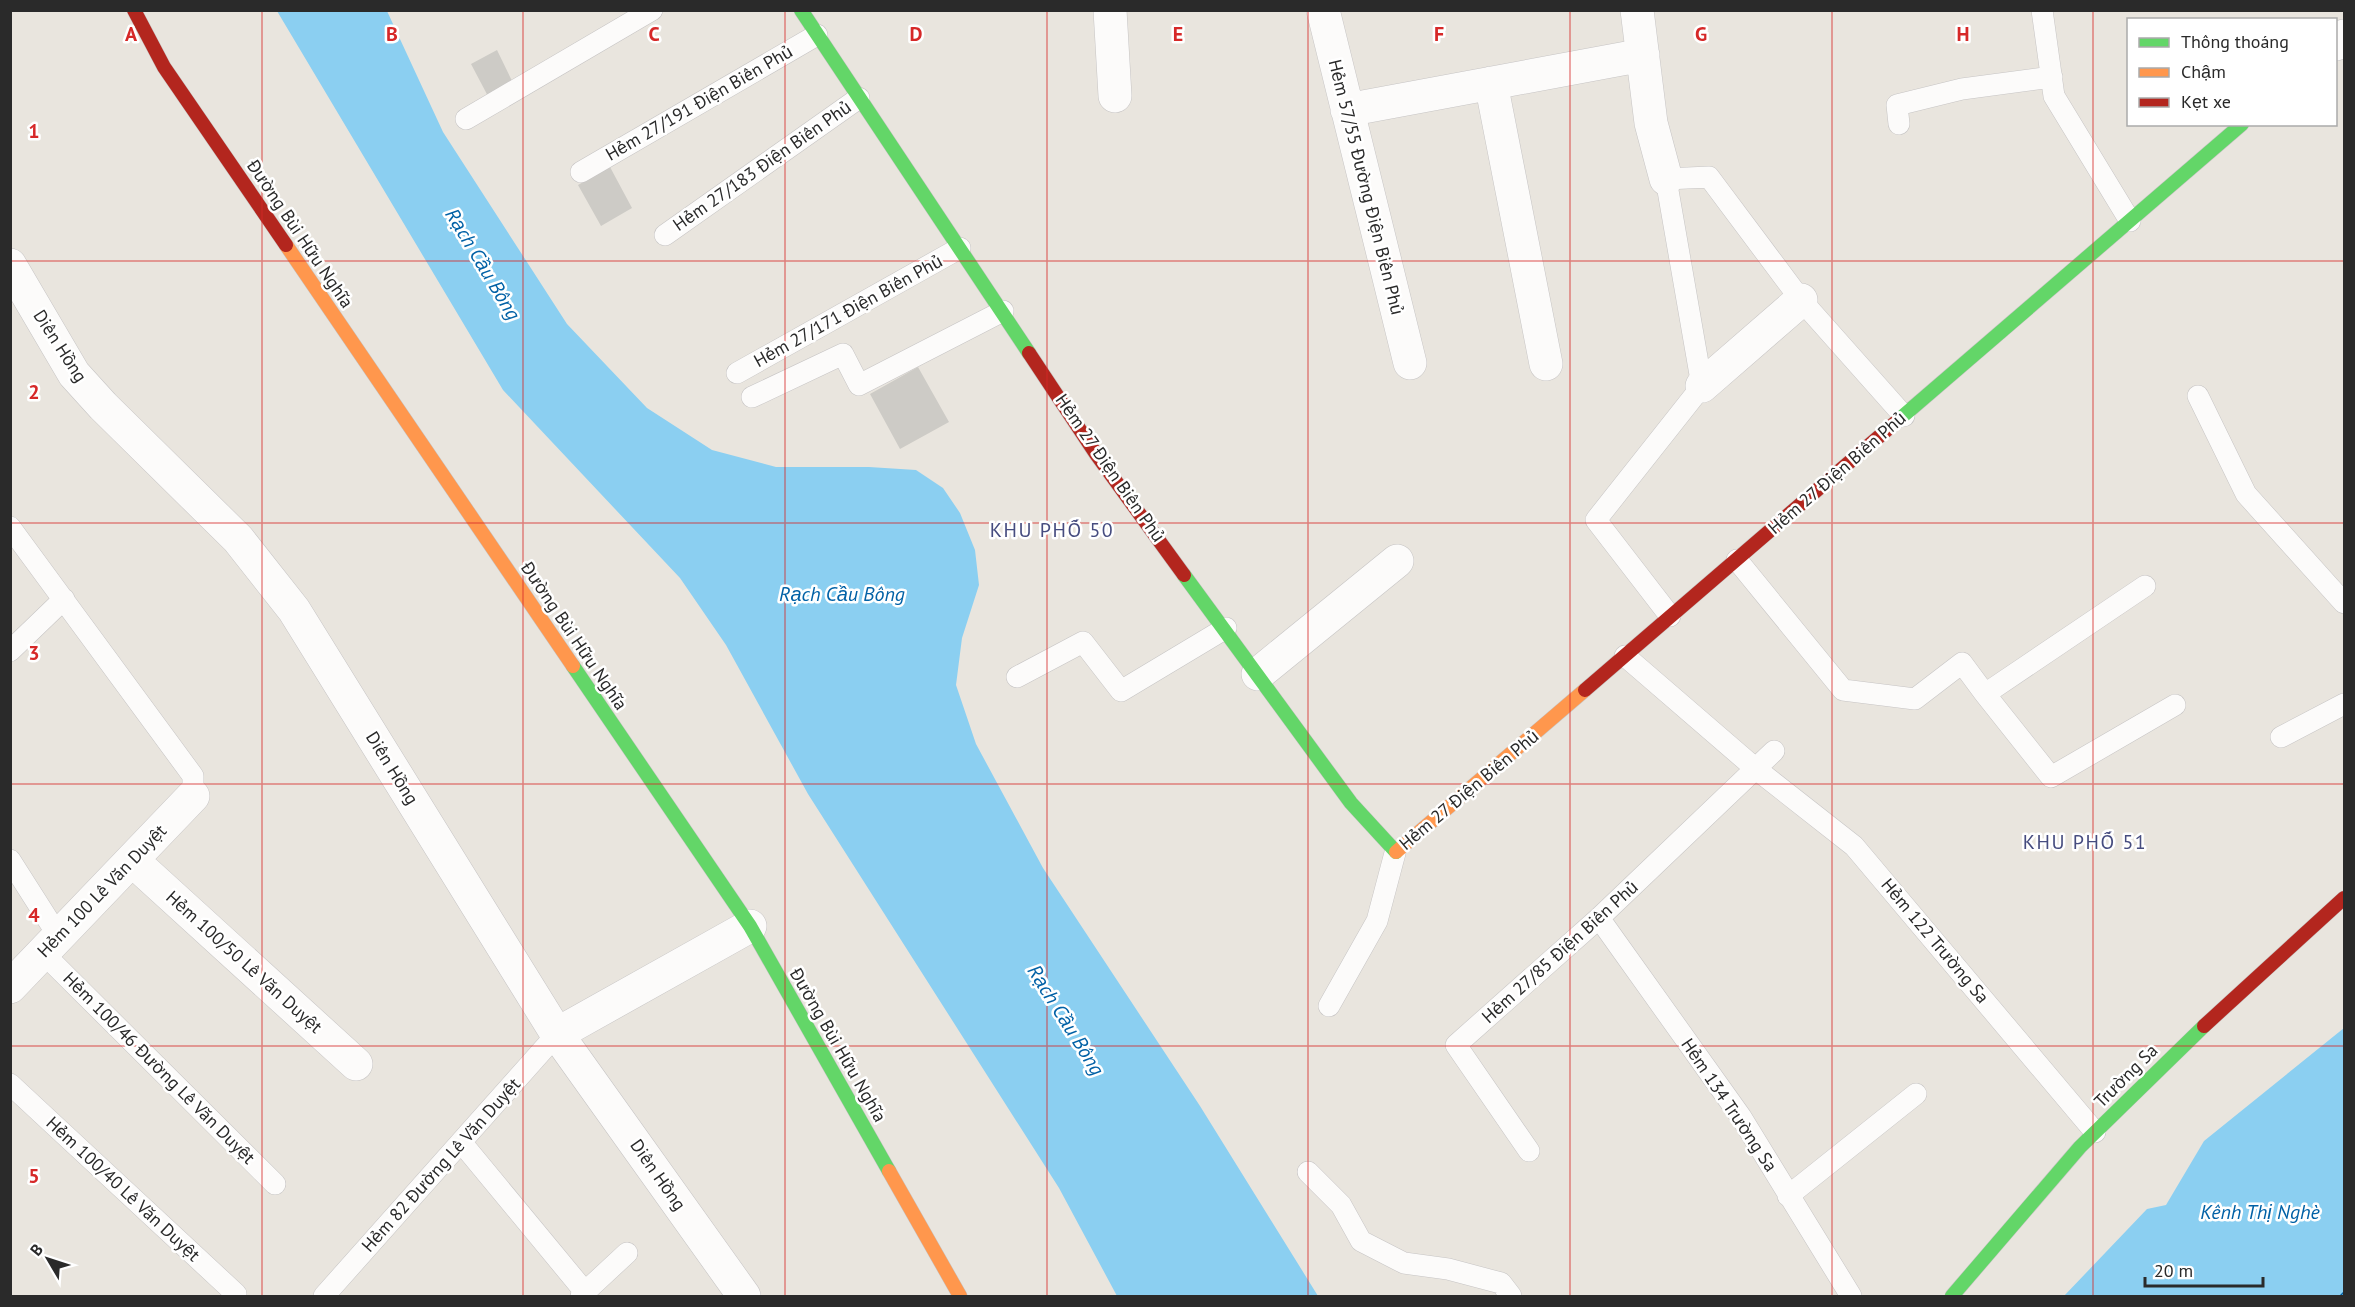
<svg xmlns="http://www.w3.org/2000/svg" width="2355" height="1307" viewBox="0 0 2355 1307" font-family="'PT Sans',sans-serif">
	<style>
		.water { fill: #8bcff1 }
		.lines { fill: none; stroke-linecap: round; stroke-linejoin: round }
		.ferry { stroke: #0161a6; stroke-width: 1.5; stroke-dasharray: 8 6; stroke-linecap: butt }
		.building { fill: #cdcbc6 }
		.lane-casing { stroke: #c6c4c4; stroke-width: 22 }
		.street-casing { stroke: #c6c4c4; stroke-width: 34 }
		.fast-casing { stroke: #c6c4c4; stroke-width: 15 }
		.slow-casing { stroke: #c6c4c4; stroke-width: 15 }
		.jam-casing { stroke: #c6c4c4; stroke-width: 15 }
		.lane { stroke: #fcfbfa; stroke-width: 21 }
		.street { stroke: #fcfbfa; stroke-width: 33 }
		.fast { stroke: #63d668; stroke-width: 14 }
		.slow { stroke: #ff974d; stroke-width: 14 }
		.jam { stroke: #b3261e; stroke-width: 14 }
		.grid { fill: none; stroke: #d62828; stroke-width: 1.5; stroke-opacity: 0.55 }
		.labels { text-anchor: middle; stroke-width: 5; stroke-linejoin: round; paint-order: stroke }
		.street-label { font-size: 18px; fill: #2a2a2a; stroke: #fff }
		.water-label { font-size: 20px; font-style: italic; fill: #0161a6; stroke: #fff }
		.neighbourhood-label { font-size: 20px; letter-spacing: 1.5px; fill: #464c7f; stroke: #fff }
		.grid-label { font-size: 20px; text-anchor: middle; font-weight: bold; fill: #d62828; stroke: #fff; stroke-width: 5; stroke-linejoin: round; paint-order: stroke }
	</style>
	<rect width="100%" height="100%" fill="#e9e5de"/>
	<path class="water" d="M277,11H387L443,132L567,324L647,408L712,450L776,467H869L916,470L943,488L960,513L975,550L979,585L962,638L956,685L976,744L1043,868L1200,1106L1318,1296H1117L1059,1188L808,794L726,645L680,578L503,390Z
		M2344,1028V1296H2064L2147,1209L2166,1205L2204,1141Z"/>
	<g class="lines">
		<path class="ferry" d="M2340,1296L2344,1292"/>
	</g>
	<path class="building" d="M497,50L513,83L490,100L471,64Z
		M610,167L632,208L601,226L578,185Z
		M918,367L949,422L900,449L870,394Z"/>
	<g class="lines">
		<defs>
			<path id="lane" d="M2042,10L2054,96L2130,221
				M466,119L652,10
				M1899,124L1897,105L1962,89L2052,77
				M581,172L817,35
				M665,235L859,98
				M737,373L960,248
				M2198,396L2246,494L2344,603
				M752,397L843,354L859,385L1003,311
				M10,527L193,776V796
				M1737,560L1843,690L1915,699L1962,663L1985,694L2145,586
				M1670,616L1596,520L1702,386L1666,179L1709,177L1801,300L1904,416
				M10,651L64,599
				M1625,656L1756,769L1854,846L2095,1132
				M1017,677L1083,642L1121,691L1226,628
				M1985,694L2051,777L2175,705
				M2281,737L2344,704
				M10,860L59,937
				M1599,918L1741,1117L1851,1296
				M43,953L275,1184
				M1329,1006L1377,921L1395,853
				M10,1084L236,1294
				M461,1142L585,1292L581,1296
				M1529,1151L1456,1045L1599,918L1774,751
				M1308,1172L1341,1205L1361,1241L1404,1263L1448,1269L1501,1283L1511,1296
				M1788,1196L1916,1094
				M585,1292L627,1253
				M324,1296L557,1034"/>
			<path id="street" d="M1110,10L1115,96
				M1323,10L1410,363
				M1637,10L1651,123L1666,179
				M2336,44L2344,36
				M1491,83L1546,364
				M1347,110L1643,55
				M10,265L74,374L103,406L238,539L294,610L557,1034L744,1296
				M1702,386L1801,300
				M1258,674L1397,561
				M132,860L356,1064
				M10,987L193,796
				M557,1034L750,926"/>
			<path id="fast" d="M801,10L1029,353
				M1896,422L2242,124
				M1184,575L1351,803L1396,852
				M573,666L750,926L889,1171
				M1952,1296L2080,1147L2204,1026"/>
			<path id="slow" d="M286,245L573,666
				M1396,852L1585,690
				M889,1171L960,1296"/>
			<path id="jam" d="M134,10L164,67L286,245
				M1029,353L1096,454L1184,575
				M1585,690L1896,422
				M2204,1026L2344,898"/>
		</defs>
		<use href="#lane" class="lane-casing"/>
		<use href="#street" class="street-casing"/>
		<use href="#fast" class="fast-casing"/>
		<use href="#slow" class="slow-casing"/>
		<use href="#jam" class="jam-casing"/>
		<use href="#lane" class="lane"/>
		<use href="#street" class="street"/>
		<use href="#fast" class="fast"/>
		<use href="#slow" class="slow"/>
		<use href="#jam" class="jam"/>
	</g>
	<path class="grid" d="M262,10V1296M523,10V1296M785,10V1296M1047,10V1296M1308,10V1296M1570,10V1296M1832,10V1296M2093,10V1296M10,261H2344M10,523H2344M10,784H2344M10,1046H2344"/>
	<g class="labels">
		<g class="street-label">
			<text transform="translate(699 103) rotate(-30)" y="6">Hẻm 27/191 Điện Biên Phủ</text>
			<text transform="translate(762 166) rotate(-35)" y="6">Hẻm 27/183 Điện Biên Phủ</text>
			<text transform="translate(1366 187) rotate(76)" y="6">Hẻm 57/55 Đường Điện Biên Phủ</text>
			<text transform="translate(300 234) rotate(56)" y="6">Đường Bùi Hữu Nghĩa</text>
			<text transform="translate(848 311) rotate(-29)" y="6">Hẻm 27/171 Điện Biên Phủ</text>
			<text transform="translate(60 346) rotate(57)" y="6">Diên Hồng</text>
			<text transform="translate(1110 468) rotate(55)" y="6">Hẻm 27 Điện Biên Phủ</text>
			<text transform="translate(1837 473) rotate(-41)" y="6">Hẻm 27 Điện Biên Phủ</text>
			<text transform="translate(574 636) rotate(56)" y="6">Đường Bùi Hữu Nghĩa</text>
			<text transform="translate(392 768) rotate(58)" y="6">Diên Hồng</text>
			<text transform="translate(1469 790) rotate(-40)" y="6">Hẻm 27 Điện Biên Phủ</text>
			<text transform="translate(102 891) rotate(-46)" y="6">Hẻm 100 Lê Văn Duyệt</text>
			<text transform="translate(1935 941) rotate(50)" y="6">Hẻm 122 Trường Sa</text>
			<text transform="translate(1560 952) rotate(-42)" y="6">Hẻm 27/85 Điện Biên Phủ</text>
			<text transform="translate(244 962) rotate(42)" y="6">Hẻm 100/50 Lê Văn Duyệt</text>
			<text transform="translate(838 1045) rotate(60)" y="6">Đường Bùi Hữu Nghĩa</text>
			<text transform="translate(159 1068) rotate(45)" y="6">Hẻm 100/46 Đường Lê Văn Duyệt</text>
			<text transform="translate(2126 1076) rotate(-45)" y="6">Trường Sa</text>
			<text transform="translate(1729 1105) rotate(56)" y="6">Hẻm 134 Trường Sa</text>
			<text transform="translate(441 1165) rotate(-48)" y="6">Hẻm 82 Đường Lê Văn Duyệt</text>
			<text transform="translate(658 1175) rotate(55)" y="6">Diên Hồng</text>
			<text transform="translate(123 1189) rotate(43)" y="6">Hẻm 100/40 Lê Văn Duyệt</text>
		</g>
		<g class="water-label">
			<text transform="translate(483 264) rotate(59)" y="7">Rạch Cầu Bông</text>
			<text x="842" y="601">Rạch Cầu Bông</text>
			<text transform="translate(1066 1020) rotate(58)" y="7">Rạch Cầu Bông</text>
			<text x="2260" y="1219">Kênh Thị Nghè</text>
		</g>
		<g class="neighbourhood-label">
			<text x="1052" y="537">KHU PHỐ 50</text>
			<text x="2085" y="849">KHU PHỐ 51</text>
		</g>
	</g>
	<g class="grid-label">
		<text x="131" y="41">A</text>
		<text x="392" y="41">B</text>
		<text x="654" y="41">C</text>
		<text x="916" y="41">D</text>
		<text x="1178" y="41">E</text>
		<text x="1439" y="41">F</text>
		<text x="1701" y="41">G</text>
		<text x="1963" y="41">H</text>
		<text x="34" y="138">1</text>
		<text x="34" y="399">2</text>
		<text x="34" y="660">3</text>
		<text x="34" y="922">4</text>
		<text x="34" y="1183">5</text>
	</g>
	<rect width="2355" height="1307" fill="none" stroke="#2a2a2a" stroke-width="24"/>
	<rect x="2127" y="18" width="210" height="108" fill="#ffffff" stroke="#aaaaaa" stroke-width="1.5"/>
	<rect x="2139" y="38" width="30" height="9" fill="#63d668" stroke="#aaaaaa" stroke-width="1.5"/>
	<text x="2181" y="48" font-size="18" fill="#2a2a2a">Thông thoáng</text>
	<rect x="2139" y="68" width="30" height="9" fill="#ff974d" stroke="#aaaaaa" stroke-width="1.5"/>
	<text x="2181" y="78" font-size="18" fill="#2a2a2a">Chậm</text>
	<rect x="2139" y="98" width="30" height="9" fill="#b3261e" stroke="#aaaaaa" stroke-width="1.5"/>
	<text x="2181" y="108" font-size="18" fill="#2a2a2a">Kẹt xe</text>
	<g transform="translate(48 1259) rotate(309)" stroke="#ffffff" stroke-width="4.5" paint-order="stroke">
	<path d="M0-4.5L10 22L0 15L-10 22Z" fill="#2a2a2a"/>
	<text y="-9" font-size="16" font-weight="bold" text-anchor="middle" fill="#2a2a2a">B</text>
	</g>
	<path d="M2145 1277v9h118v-9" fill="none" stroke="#2a2a2a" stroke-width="3"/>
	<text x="2154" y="1277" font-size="18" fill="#2a2a2a" stroke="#ffffff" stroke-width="4.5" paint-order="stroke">20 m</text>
</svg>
